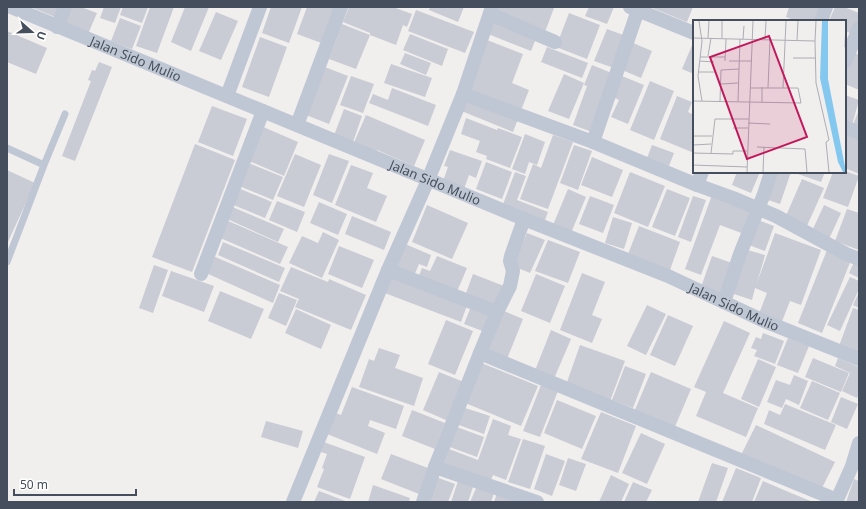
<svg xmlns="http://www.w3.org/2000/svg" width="866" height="509" viewBox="0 0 866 509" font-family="'Noto Sans',sans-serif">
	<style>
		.building { fill: #c9ccd4 }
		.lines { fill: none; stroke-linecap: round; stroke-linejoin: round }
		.lane { stroke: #c0c7d4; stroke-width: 7 }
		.street { stroke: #c0c7d4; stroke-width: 14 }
		.labels { text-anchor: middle; stroke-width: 4; stroke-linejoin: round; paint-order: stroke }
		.street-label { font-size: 13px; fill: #454e5c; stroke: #fff }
		.inset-road { fill: none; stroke: #acaeb4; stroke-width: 1 }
		.view { fill: #c2185b; fill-opacity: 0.15; stroke: #c2185b; stroke-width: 2 }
		.inset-edge { fill: none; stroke: #454e5c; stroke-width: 2 }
	</style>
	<rect width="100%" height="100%" fill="#f1eeee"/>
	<path class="building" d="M31,7H60L55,17Z
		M71,7H81L97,13L88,34L64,26Z
		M104,7H121L115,23L100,18Z
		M123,7H148L142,23L120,15Z
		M150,7H174L157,53L136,46Z
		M185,7H209L191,51L171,42Z
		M271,7H302L289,43L262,33Z
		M307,7H338L324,44L297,34Z
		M349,7H393L412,14L407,27L403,25L396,45L370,35V33L343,22Z
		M430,7H464L458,22L429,10Z
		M496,7H553L554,8L545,32L493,12Z
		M589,7H614L607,24L585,16Z
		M650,7H693L687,22Z
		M789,7H823L817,21H796L786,17Z
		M835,7H844L859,13V19L853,34L845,31V21H829Z
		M416,10L474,32L465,53L408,31Z
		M216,12L238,21L221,60L199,51Z
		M569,13L600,25L587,59L556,47Z
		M120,18L141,26L132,49L111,41Z
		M494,19L537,36L531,51L488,34Z
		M342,24L370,35L356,69L329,59Z
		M607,29L626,36L614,68L594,61Z
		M7,31L47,48L36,74L7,62Z
		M410,34L448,49L442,66L403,50Z
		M260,37L287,47L269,97L242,87Z
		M487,40L523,54L512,83L529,90L520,113L467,91Z
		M633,43L652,51L641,78L622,70Z
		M693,43L694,44V74L682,69Z
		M547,47L588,63L582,78L541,62Z
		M852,52L859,55V90L845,84L846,73L845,72V69Z
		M405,53L431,63L426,75L400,64Z
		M99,62L112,67L75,161L62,156L91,81L88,80L92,70L95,71Z
		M391,64L432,78L425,97L384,83Z
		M592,65L614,74L592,132L573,125L587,86L584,85Z
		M325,67L348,76L329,124L306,115Z
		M564,74L584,83L569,119L548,111Z
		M351,76L374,84L363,113L340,105Z
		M622,76L644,85L628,124L611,117L619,100L613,97Z
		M650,81L674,91L654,140L630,130Z
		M392,88L436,105L428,126L369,103L373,94L388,100Z
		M845,95L859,100L852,125L845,123Z
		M677,96L692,102L688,112L694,115V153L660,139Z
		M465,97L518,119L513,132L459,110Z
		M212,106L247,119L233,156L198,142Z
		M344,109L362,116L352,145L333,138Z
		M859,110V130L852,127Z
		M366,115L425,140L414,166L377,150L375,156L352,147Z
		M466,118L497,130L498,128L522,137L510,168L486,159L487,156L476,152L480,141L461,134Z
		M261,126L298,142L284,176L247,160Z
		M845,132L859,138V174L845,168Z
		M525,134L545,142L537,165L529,162L525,174L512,169Z
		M553,135L573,142L548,209L520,199L533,164L541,168Z
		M195,144L235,160L192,272L152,257Z
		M574,145L592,151L578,190L560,183Z
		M652,145L674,153L669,166L647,158Z
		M450,150L482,161L476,178L469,175L464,189L443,181L448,167L444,166Z
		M295,154L321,165L304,207L277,196Z
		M329,154L349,161L332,203L313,195Z
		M592,157L623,170L612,197L581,185Z
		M246,162L283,177L273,200L237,185Z
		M486,162L512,172L502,199L476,189Z
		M351,165L373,173L367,188L387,196L376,222L335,205Z
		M7,170L35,183L7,244Z
		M845,171L859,176L848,207L823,198L833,172H845Z
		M515,172L526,176L517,200L548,212L544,223L502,207Z
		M630,172L665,186L648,227L614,213Z
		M737,172H760L751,193L732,185Z
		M775,172H791L780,204L765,199Z
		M796,172H825L821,182L795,173Z
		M802,179L824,188L806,228L785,218Z
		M238,188L272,202L265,218L231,204Z
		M568,189L586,197L571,233L553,225Z
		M667,189L690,198L675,236L652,227Z
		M712,195L753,210L744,234L720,225L701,275L685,269Z
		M590,196L614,205L603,233L579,224Z
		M693,196L706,200L691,242L678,237Z
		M277,201L305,212L297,232L269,220Z
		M319,202L347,214L338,235L310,223Z
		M427,205L468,223L452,259L412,242Z
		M824,205L841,213L829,239L812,231Z
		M230,206L284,229L278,242L225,218Z
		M847,209L859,213V250L835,241Z
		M352,216L391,232L384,250L345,234Z
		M613,217L632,223L624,249L605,243Z
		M226,220L288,247L280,264L218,237Z
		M758,220L774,226L765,251L749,245Z
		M639,226L680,242L670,270L628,254Z
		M323,232L339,240L322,278L289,263L302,236L318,243Z
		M527,233L545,240L530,273L513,266Z
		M775,233L821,250L801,305L790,301L781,324L758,316L767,293L755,288L752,300L731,293L744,249L765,255L757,283Z
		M548,240L580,252L568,283L535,271Z
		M223,242L285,268L279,282L218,255Z
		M405,244L431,255L427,267L419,264L414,276L395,268Z
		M339,246L374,260L362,288L328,274Z
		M827,250L851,260L822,333L798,323Z
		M213,256L280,285L273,303L206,273Z
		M437,256L467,268L456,294L418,278L422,268L430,271Z
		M712,256L735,264L725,295L701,287Z
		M855,260L859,261V278L849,273Z
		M154,265L168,270L153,313L139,308Z
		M291,267L328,282L329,279L366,295L351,330L295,307L299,299L280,291Z
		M171,271L214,286L204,312L162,296Z
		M390,272L468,303L461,322L382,292Z
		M582,273L605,282L592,315L602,319L592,343L560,330Z
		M473,274L504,286L496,308L465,296Z
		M536,274L565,286L550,323L521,311Z
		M850,277L859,281V289L840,331L827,325Z
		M220,291L264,309L251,339L208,321Z
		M859,292V308L853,305Z
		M279,293L297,300L286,326L268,318Z
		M472,304L492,312L485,332L464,324Z
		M647,305L666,314L646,355L627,346Z
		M853,308L859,310V354L839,346Z
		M296,309L331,325L321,349L285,333Z
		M504,311L523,319L507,359L488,351Z
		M668,315L693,326L675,366L650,355Z
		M446,320L473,331L455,375L428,364Z
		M724,321L750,333L723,393L758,408L746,437L696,416L706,392L694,387Z
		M551,330L571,339L553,381L534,373Z
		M763,333L784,341L775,364L754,356L757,350L751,348L756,337L761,339Z
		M788,338L809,346L798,373L777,365Z
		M580,345L625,361L610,401L566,385Z
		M379,348L400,355L395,368L423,378L414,406L359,387L369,359L374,361Z
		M813,358L849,373L841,392L805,377Z
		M838,358L859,367V394L857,398L842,391L850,373L835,366Z
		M758,359L776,367L759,407L741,399Z
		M479,362L538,386L521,426L463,402Z
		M625,366L646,374L633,408L612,400Z
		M439,372L464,382L448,421L423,410Z
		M651,372L691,389L674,429L634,412Z
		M794,375L808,381L799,405L786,399L782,408L767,402L776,380L790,385Z
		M812,381L840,393L828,420L800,408Z
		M541,385L558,391L540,437L523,431Z
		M352,387L404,406L396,429L370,420L368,426L385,433L377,454L327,434L336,413L341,415Z
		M841,397L858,404L847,429L831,422Z
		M557,400L596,416L582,449L544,433Z
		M785,404L836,425L825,450L764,424L769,410L780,415Z
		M462,407L490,416L484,434L456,424Z
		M412,410L445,423L435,449L402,436Z
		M601,412L636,426L618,473L581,459Z
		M493,419L511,426L508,435L521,439L506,480L493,475L490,483L443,466L449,449L478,460Z
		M266,421L303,431L298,448L261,437Z
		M756,425L835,462L820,492L741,455Z
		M454,426L484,437L477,457L447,446Z
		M641,433L665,444L647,484L622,473Z
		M523,439L545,446L530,489L508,482Z
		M321,441L365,457L350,499L317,487L324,469L322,468L327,454L318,451Z
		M391,454L428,468L419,494L381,479Z
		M546,454L565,461L552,496L534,489Z
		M568,458L586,464L576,491L559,485Z
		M712,463L728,468L716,502H698Z
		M736,468L761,478L752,502H722Z
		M611,475L629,484L621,502H599Z
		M436,477L455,484L448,502H426Z
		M854,479L859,481V502H846Z
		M458,481L473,487L468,502H451Z
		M763,481L791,493L813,502H754Z
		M633,482L652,490L646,502H624Z
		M373,485L410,498L409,502H368Z
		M477,486L494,493L491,502H470Z
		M319,491L348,502H314Z
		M497,493L520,502H494Z"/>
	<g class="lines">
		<path class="lane" d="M7,148L44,165
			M7,262L44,165L65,114"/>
		<g class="street">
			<path id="s1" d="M11,7L524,219L668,276L764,321L859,359"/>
			<path d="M630,7L694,33"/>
			<path d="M490,14L555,42"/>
			<path d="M821,21L826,7"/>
			<path d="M57,27L65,7"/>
			<path d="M845,62L859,28"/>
			<path d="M463,94L593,142L697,185L733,198L776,216L846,254L859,259"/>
			<path d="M227,96L260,7"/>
			<path d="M297,125L341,7"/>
			<path d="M845,127L859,133"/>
			<path d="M593,142L638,10"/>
			<path d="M697,185L702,172"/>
			<path d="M388,270L497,312"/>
			<path d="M201,274L263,111"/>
			<path d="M724,302L740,254L764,194L771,172"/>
			<path d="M480,353L837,500"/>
			<path d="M435,467L537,502"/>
			<path d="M293,502L388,270L428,180L463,94L492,7"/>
			<path d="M423,502L435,467L480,353L497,312L510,286L513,271L510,261L511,256L524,219"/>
			<path d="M836,502L852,466L859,443"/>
		</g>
	</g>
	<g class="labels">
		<g class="street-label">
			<text dy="5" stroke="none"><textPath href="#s1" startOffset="135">Jalan Sido Mulio</textPath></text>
			<text dy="5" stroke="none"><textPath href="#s1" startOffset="459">Jalan Sido Mulio</textPath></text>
			<text dy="5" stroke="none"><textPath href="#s1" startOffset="783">Jalan Sido Mulio</textPath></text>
		</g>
	</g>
	<g transform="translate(693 20)">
		<rect width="153" height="153" fill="#f1eeee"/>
		<path d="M129,1H135V59L153,152H150L145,142L127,58Z" fill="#85c8ef"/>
		<path class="inset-road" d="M6,1L9,21L5,56L9,81M29,1V18M0,18L122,21L123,63L136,120L133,122L136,152M15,18L16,1M50,19L51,6M72,19L73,1M104,20L105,1M122,21L123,1M152,27L153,1M15,36L18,18M7,37H32M100,38H123M7,41L21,42M32,41L33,19M36,41H58M6,52H23M28,64L45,63M75,68L77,19M90,68L93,1M0,81L108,83L105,68H57M27,81L28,50L46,49M45,81L47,19M69,82V67M55,103L77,104M40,108H55M0,116H19M0,125L18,124M64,127L112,129L114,152M0,133L40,134V131H54M18,133L22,99H56M0,145L54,147M54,152L60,1M70,152L71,127"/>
		<path class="view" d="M76,16L114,117L54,139L17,37Z"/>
		<rect width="153" height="153" class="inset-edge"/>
	</g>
	<rect width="866" height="509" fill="none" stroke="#454e5c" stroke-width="16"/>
	<g transform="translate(32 32) rotate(110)" stroke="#ffffff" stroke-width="3" paint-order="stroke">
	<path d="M0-3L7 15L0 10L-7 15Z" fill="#454e5c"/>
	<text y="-6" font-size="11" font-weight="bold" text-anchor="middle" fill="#454e5c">U</text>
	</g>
	<path d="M14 489v6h122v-6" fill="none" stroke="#454e5c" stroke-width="2"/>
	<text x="20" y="489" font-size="12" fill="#454e5c" stroke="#ffffff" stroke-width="3" paint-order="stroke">50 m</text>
</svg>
